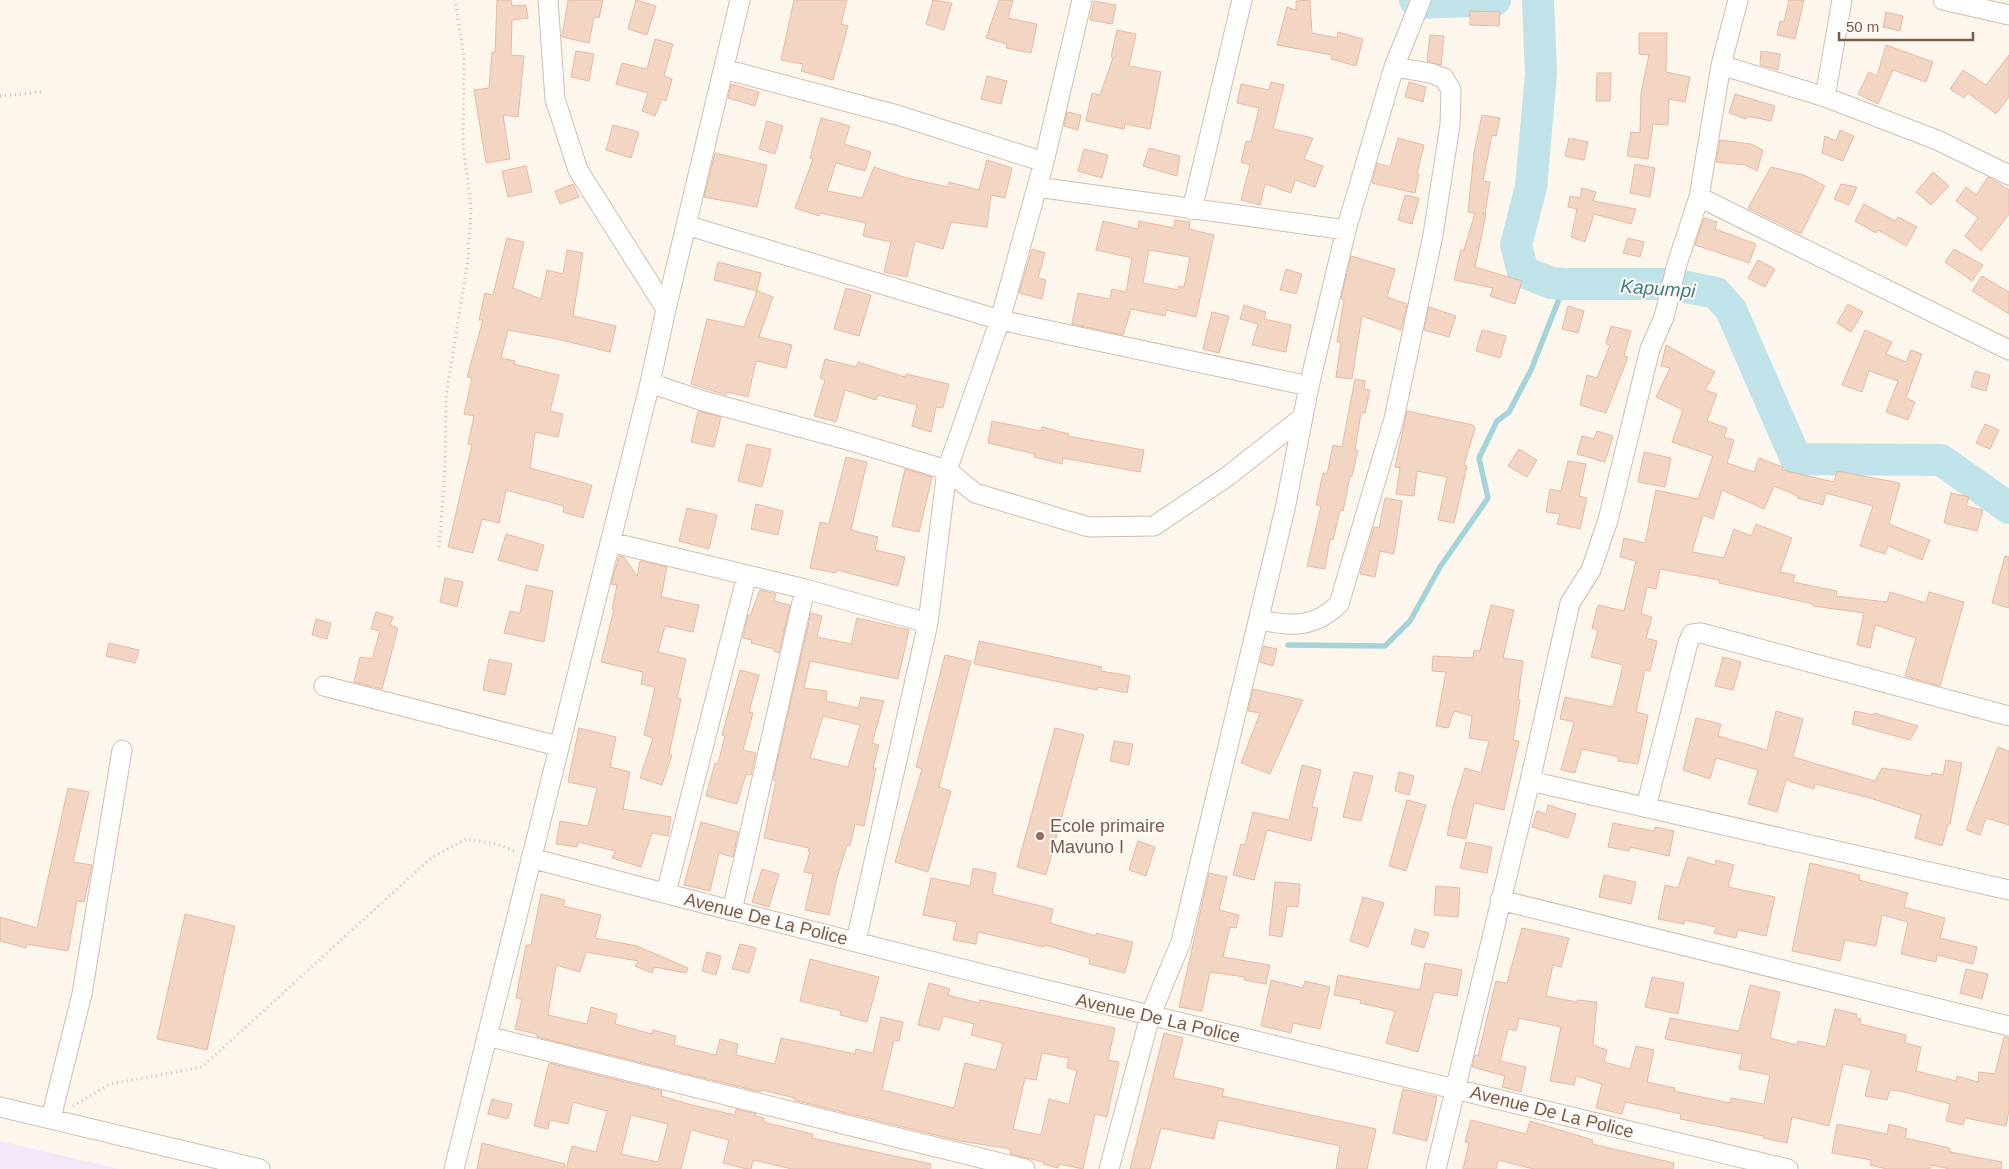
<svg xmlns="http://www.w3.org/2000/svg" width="2009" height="1169" viewBox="0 0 2009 1169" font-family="Helvetica,sans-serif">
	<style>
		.education { fill: #f3e8fa }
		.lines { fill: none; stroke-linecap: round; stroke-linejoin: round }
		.stream { stroke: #a5d3da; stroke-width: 5.5 }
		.river { stroke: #bfe3e8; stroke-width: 32 }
		.building { fill: #f3d5c3; stroke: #e6bba3; fill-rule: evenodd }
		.minor-casing { stroke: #d1beb0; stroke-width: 21 }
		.path { stroke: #d9b8a5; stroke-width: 3; stroke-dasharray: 1 4; stroke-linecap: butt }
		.minor { stroke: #fff; stroke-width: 19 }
		.education-dot { fill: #8d6e63; stroke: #fffaf3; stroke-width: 2 }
		.labels { text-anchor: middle; stroke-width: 4; stroke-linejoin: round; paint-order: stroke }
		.education-label { font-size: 18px; fill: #785e54; stroke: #fffaf3; text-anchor: start }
		.street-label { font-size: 18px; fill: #7a5c4d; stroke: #fffaf3 }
		.water-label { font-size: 19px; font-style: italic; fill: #437c86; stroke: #fffaf3 }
	</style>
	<rect width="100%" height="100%" fill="#fdf6ec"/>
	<path class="education" d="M0,1141L119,1169H0Z"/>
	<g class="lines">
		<path class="stream" d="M1444,3L1450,0
			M1288,645L1385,646L1410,621L1440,567L1488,498L1479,458L1497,421L1509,412L1531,370L1565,284"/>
		<path class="river" d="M1415,0L1420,3L1495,0
			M1538,0L1541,74L1531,187L1516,245L1523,272L1551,283L1565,284H1672L1716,293L1731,310L1796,459L1941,460L2009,508"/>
	</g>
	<path class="building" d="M497,0H511L512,6L526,5L528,18L512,20L511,55L524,56L518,117L503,115L510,159L486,163L474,90L489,88L492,52L495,53Z
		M568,0H603L599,18L594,17L589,43L562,37Z
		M636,0L656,6L647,35L628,29Z
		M794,0H847L841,24L848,26L833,80L801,71L803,64L781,60Z
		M933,0L952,3L944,30L926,24Z
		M999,0H1013L1008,18L1037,24L1031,53L1006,48L1007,44L986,38Z
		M1310,0L1312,33L1337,38L1338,32L1363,39L1356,66L1331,59L1332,55L1277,45L1287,7L1296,10V1Z
		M1789,0H1804L1795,39L1777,35L1780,21L1784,22Z
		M1094,1L1116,5L1112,24L1090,20Z
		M1470,11L1500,12L1499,26L1470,25Z
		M1886,12L1903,16L1900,31L1883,27Z
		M1117,30L1136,34L1129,66L1161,72L1150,129L1125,124L1124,129L1086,121L1092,93L1100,95L1113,58L1111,57Z
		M1639,33H1667L1666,72L1690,77L1685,102L1669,99L1668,125L1653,124L1648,159L1627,156L1631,132L1640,133L1641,93L1649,55L1639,54Z
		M1430,35L1444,36L1441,65L1427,61Z
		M655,39L673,44L664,76L672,79L666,101L662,99L655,116L642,111L648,93L616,84L622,63L647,69Z
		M1886,45L1933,62L1926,82L1893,70L1878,104L1858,94L1869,72L1877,76Z
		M576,51L594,54L589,81L571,77Z
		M1761,51L1780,54L1778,70L1760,65Z
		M2009,55V97L1996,114L1968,93L1964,98L1950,89L1963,70L1986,85Z
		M1597,73H1611L1610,101H1596Z
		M987,76L1007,81L1001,104L981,99Z
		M1271,82L1284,85L1273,129L1313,138L1304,159L1323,166L1315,187L1295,180L1291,193L1265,184L1260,205L1241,200L1250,165L1241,162L1246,141L1251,142L1259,108L1237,103L1241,84L1269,90Z
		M1409,82L1426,87L1423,102L1405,97Z
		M731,84L759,92L755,106L728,98Z
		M1735,94L1775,106L1771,121L1747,116L1746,119L1729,113Z
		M1067,112L1081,115L1078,130L1064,126Z
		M1482,115L1500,118L1496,136L1492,135L1483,181L1490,182L1485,214L1482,213L1486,214L1475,267L1522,281L1515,304L1490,296L1493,288L1454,280L1461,250H1464L1475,213L1468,212L1474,153Z
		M821,118L850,126L844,144L871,152L865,171L836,163L827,191L862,198L874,167L907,178L948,187L949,182L979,190L987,160L1012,168L1005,198L991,195L987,227L951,222L943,249L915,241L907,277L884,272L891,242L863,236L866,223L820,213L819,216L795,208L813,159L810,158Z
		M767,121L783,126L775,154L759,149Z
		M613,125L639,132L631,158L606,150Z
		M1840,130L1854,136L1843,161L1822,153L1825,136L1836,141Z
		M1398,138L1424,145L1417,173L1419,174L1415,193L1372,183L1377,163L1390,167Z
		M1569,138L1588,142L1584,160L1565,156Z
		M1720,140L1751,144L1763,150L1757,171L1745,165L1716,162Z
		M1149,148L1180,156L1177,176L1143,166Z
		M1084,149L1108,155L1102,178L1078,171Z
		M715,153L767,165L757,207L704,197Z
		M1635,164L1655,168L1650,197L1630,193Z
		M526,166L532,192L508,197L502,171Z
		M1771,167L1804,175L1825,186L1801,234L1748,208Z
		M1933,172L1949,186L1931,205L1916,192Z
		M1988,177L2009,190V214L1981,251L1965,236L1978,218L1956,201L1966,187L1976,195Z
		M573,184L579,197L560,204L555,191Z
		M1841,184L1857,187L1849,205L1834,199Z
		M1582,188L1596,192L1593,201L1636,209L1631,224L1594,214L1585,242L1571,237L1577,209L1568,207L1570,196L1580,198Z
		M1405,195L1419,198L1412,224L1398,220Z
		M1864,204L1895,221L1898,217L1917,227L1906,246L1878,230L1876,233L1855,221Z
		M1704,218L1717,222L1715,229L1756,244L1749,263L1695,245Z
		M1175,220L1190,222L1189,229L1214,235L1196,317L1166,310L1165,316L1131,309L1123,335L1072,324L1078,293L1110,299L1112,289L1126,292L1132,258L1096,250L1103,221L1138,229L1139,221L1174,228ZM1149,250L1190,257L1184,287L1179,286L1178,290L1143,283Z
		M507,238L524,242L513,288L541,299L547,270L563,274L567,250L583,253L573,316L616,326L610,352L557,339L508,330L501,358L515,361L514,364L559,375L550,411L563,414L558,437L535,432L530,468L592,485L583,518L563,512L564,506L506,490L499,523L482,519L473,553L448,547L472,445L468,444L474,416L464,414L472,378L467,377L483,320H479L485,293L493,295Z
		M1628,238L1644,242L1640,257L1623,253Z
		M1032,249L1045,253L1038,278L1046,280L1042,299L1019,293Z
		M1954,249L1983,265L1972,281L1945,262Z
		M1351,256L1395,269L1387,297L1407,304L1401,330L1362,316L1352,379L1336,377L1341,343L1337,342L1344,300L1341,299Z
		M1758,260L1775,269L1765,287L1748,278Z
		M718,262L761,273L757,291L714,280Z
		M1286,269L1302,274L1296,294L1280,290Z
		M1982,276L2009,292V314L1972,291Z
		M846,288L871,295L859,336L834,329Z
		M757,291L773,297L759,337L792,345L786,368L756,361L748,397L727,392L726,395L691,384L707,319L744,327Z
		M1848,304L1863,312L1851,332L1837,323Z
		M1244,305L1266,312L1264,319L1291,325L1286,352L1252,345L1258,324L1240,319Z
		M1568,306L1584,311L1578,333L1562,329Z
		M1429,307L1456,316L1449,337L1424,330Z
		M1212,312L1229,316L1219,353L1203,349Z
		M1611,326L1631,331L1624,356L1628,357L1606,413L1580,405L1587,375L1597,378L1610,345L1606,344Z
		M1482,330L1506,336L1500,358L1476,351Z
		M1865,330L1892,342L1886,354L1906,362L1911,350L1922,354L1906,398L1915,402L1908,420L1886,412L1898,381L1869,371L1862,392L1842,385Z
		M1666,345L1715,372L1705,390L1717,394L1707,421L1727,428L1724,437L1734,440L1727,463L1754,472L1759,458L1783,467L1782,470L1834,482L1837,471L1900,483L1889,524L1930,540L1922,560L1888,546L1885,554L1860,546L1873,506L1826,493L1823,505L1797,498L1798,496L1774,486L1764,509L1722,490L1713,519L1703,515L1692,552L1724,558L1734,529L1751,536L1756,524L1792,538L1780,572L1795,575L1793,582L1837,591L1836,596L1887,602L1890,592L1926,603L1929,592L1964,602L1940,686L1905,676L1916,638L1875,625L1870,648L1857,645L1864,613L1813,606V604L1719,583V580L1660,569L1656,589L1647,587L1641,614L1652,617L1646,638L1657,641L1650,671L1645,670L1636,712L1648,715L1638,764L1618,761L1619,757L1582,749L1575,773L1561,770L1574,722L1560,719L1565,697L1613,707L1623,665L1591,657L1598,630L1592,628L1598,605L1624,611L1636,561L1620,557L1624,538L1645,543L1656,490L1698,499L1713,456L1672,442L1683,410L1656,397L1670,368L1661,366Z
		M825,359L856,367L858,362L905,377L906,374L949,384L943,408L936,407L931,432L912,426L917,405L878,395L876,400L845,390L836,422L814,416L825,380L820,378Z
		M1975,371L1990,375L1986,391L1971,387Z
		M1355,379L1365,381L1364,389L1370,390L1365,413H1361L1355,450H1358L1352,476H1350L1343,511L1340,510L1333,540L1330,539L1325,569L1307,566L1321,506L1316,505L1323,473L1327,474L1333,445L1342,447Z
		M698,411L721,417L714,447L691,442Z
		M1407,411L1473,425L1475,428L1464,465L1467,466L1454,523L1438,520L1447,477L1417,471L1414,496L1396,494L1400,468L1395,467Z
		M992,421L1041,431L1042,427L1069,434L1068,436L1144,450L1140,472L1063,458L1062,464L1034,457L1035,454L988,443Z
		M1985,424L1999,430L1990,449L1976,443Z
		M1597,431L1613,436L1605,462L1577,454L1582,436L1594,439Z
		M747,444L771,449L762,487L738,481Z
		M1519,449L1537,460L1527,477L1508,466Z
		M1644,452L1671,458L1665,487L1638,482Z
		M846,457L867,462L851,530L878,537L875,550L905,557L898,586L837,570L836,573L810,568L820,522L829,524Z
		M1568,461L1586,464L1579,496L1587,498L1580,529L1557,524L1560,514L1546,512L1550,489L1561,491Z
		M905,469L932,477L919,532L892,526Z
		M1951,493L1969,497L1966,506L1983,510L1977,531L1944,523Z
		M1385,498L1402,501L1394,554L1380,551L1375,577L1360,574L1374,527L1379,528Z
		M756,504L783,511L778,535L751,529Z
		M687,508L717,515L709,549L679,541Z
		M506,534L544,545L537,571L498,560Z
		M619,556L624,557L637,576L640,561L667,567L661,597L699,605L693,632L665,626L658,652L686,659L677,698L681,699L669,754L672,755L662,785L640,778L653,738L644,735L655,687L641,684L643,672L601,662L614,609H612L617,585L611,584Z
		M2005,556L2009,557V608L1992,603Z
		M445,578L463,582L457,607L440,602Z
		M526,585L553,591L544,642L504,633L510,611L520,613Z
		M760,590L776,594L774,601L790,605L779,653L774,651V649L751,643L752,640L743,638L748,615L750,616Z
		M1491,605L1514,610L1503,658L1523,661L1518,699L1520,700L1513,740L1519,741L1504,810L1474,803L1466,839L1447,835L1453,807L1465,768L1481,773L1489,741L1469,738L1472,716L1454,711L1448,728L1436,726L1446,672L1432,671L1433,656L1473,658L1474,650L1480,651Z
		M376,612L393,617L390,625L398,628L382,689L354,682L360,657L372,659L380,631L371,629Z
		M811,613L822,616L817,637L851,644L857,618L909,630L898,679L810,661L804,688L827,691L826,701L858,708L861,697L884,701L872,743L879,745L873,768H876L864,826L855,824L850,846L847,845L836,881L829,915L805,910L813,874L804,872L810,852L808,851L809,848L764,838L776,781L773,780ZM823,716L860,725L848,767L810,758Z
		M316,619L331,623L327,639L312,635Z
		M979,641L1102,667L1101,671L1130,676L1127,693L1098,687L1097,690L974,664Z
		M109,643L139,650L135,663L106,656Z
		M1264,646L1277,649L1273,666L1260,662Z
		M945,655L971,661L939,787L951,791L928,872L895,862L922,769L916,767Z
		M1723,657L1741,662L1733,690L1715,686Z
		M489,659L512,664L505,695L483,690Z
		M740,670L759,675L749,712L753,713L743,750L756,753L751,775L746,774L737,804L706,796L715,763L718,764L725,736L722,735Z
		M1253,689L1303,700L1270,774L1241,763L1260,713L1248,711Z
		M1776,711L1803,719L1793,757L1875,781L1882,768L1931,776L1932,773L1943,775L1946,760L1962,763L1950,824H1948L1942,846L1915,838L1921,815L1870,798L1815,784L1814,789L1786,780L1777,812L1748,804L1758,770L1716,758L1710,779L1683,770L1696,718L1721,724L1718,736L1767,750Z
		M1855,711L1874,715V713L1918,726L1910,740L1852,724Z
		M579,728L616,737L610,767L630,772L623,809L671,817L668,836L652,833L641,867L612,858L615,851L578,842L577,847L556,844L560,821L588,826L597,788L568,782Z
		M1055,728L1084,735L1046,875L1017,867Z
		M1114,741L1133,744L1129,765L1110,761Z
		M1998,747L2009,751V825L1986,818L1980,835L1966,830Z
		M1302,765L1321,770L1312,807L1318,808L1311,841L1267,830L1254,880L1233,875L1241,844L1245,845L1253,812L1289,820Z
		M1354,772L1373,776L1361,821L1343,817Z
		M1399,772L1414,776L1409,795L1395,791Z
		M68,788L89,792L73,862L92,865L84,902L77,901L68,951L27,944L26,948L0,941V917L37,928Z
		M1407,800L1426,805L1406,871L1389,866Z
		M1548,805L1576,814L1568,838L1532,827L1537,811L1546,814Z
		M701,822L738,832L733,857L719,853L710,891L684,885Z
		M1613,823L1654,831L1655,827L1674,831L1669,856L1630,847L1629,851L1608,847Z
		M1138,841L1155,847L1146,876L1129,870Z
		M1466,842L1492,847L1487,873L1460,868Z
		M1688,857L1715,865L1716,860L1734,865L1728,887L1775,897L1766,936L1738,930L1736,938L1714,933L1716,927L1685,920L1684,924L1658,919L1665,885L1678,888Z
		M1810,863L1860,875L1859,880L1908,893L1904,907L1945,918L1940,938L1977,947L1973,964L1937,955L1936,962L1901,954L1908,922L1882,915L1876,946L1845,940L1840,961L1792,951Z
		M973,868L996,873L992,894L1053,909L1050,923L1096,936V933L1133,942L1125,973L1089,964L1090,958L1045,945L1044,947L978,932L976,944L953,940L957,922L923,915L931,878L970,886Z
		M762,869L779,874L769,907L752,902Z
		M1209,873L1227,877L1219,910L1239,915L1236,928L1230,927L1223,957L1270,965L1266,984L1244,980L1245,977L1210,972L1202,1011L1179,1007Z
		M1604,875L1636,882L1631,904L1599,897Z
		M1275,882L1300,884L1298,907L1287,906L1282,937L1269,935Z
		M1436,886L1460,888L1458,917L1434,915Z
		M541,894L565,900L563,906L601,915L595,938L637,946L688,968L686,973L654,967L652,973L635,966L638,961L586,952L580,972L556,965L548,1015L587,1024L591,1007L617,1014L615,1024L652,1034L653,1030L676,1036L674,1045L716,1055L720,1039L738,1044L736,1055L775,1064L781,1038L855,1054L856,1049L873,1053L881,1017L903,1022L899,1041L894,1040L882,1090L954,1108L965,1063L996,1070L1003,1043L971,1035L974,1024L943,1016L939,1030L918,1025L929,983L950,989L948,995L979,1003L980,1000L1115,1028L1108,1060L1119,1062L1107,1117L1095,1114L1083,1169L1059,1164L1058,1168L1043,1164L1044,1162L1010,1154L1011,1149L960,1141L830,1109L794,1100L795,1098L762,1090L761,1092L537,1037V1034L515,1029L522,999L516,998L526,945H531ZM1042,1053L1069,1058L1067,1068L1077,1070L1069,1104L1049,1099L1041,1135L1013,1129L1025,1078L1036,1080Z
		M1363,897L1384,903L1368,947L1350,941Z
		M185,914L235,926L207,1050L157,1039Z
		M1522,928L1569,938L1561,967L1553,965L1546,996L1577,1002V1000L1597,1002L1593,1045L1607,1050L1604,1062L1630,1069L1636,1046L1654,1050L1647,1082L1675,1088L1674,1091L1730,1103L1731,1098L1764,1104L1770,1075L1739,1069L1742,1054L1665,1039L1670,1018L1739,1031L1750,985L1780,992L1770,1038L1797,1045L1798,1041L1826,1047L1835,1009L1857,1014L1856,1018L1861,1019L1860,1024L1906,1035L1905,1043L1921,1047L1916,1071L1956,1081L1957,1076L1978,1082L1979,1072L1995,1074L2004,1037L2009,1038V1110L2006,1126L1965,1118L1963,1125L1946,1121L1950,1104L1900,1091L1890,1090L1887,1100L1865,1096L1871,1070L1843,1064L1829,1126L1792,1117L1787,1143L1763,1138L1764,1136L1680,1119L1681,1114L1625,1102L1622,1114L1596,1108L1602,1084L1576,1076L1574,1085L1550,1081L1561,1027L1519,1018L1516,1031L1508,1029L1500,1061L1526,1067L1521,1092L1502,1087L1505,1076L1472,1067L1475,1055L1478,1056L1496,981L1507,983Z
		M1415,929L1429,933L1424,948L1411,944Z
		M740,944L756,948L749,973L732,969Z
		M707,952L721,956L716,975L702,971Z
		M810,959L879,977L867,1022L840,1015L841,1011L800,1001Z
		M1425,963L1462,970L1457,996L1434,992L1418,1052L1386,1043L1395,1011L1360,1003L1361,1000L1334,995L1338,975L1420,990Z
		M1966,969L1988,974L1982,999L1960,993Z
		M1652,977L1684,983L1678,1014L1645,1007Z
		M1271,980L1303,988L1305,981L1330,987L1320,1029L1293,1023L1291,1033L1261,1026Z
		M1164,1033L1183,1038L1173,1078L1224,1089L1222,1096L1376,1129L1367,1169H1336L1340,1146L1218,1120L1214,1139L1161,1128L1150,1169H1130Z
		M549,1063L662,1091L661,1096L692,1105L735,1115L736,1109L756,1114L755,1116L764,1118L763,1122L813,1134L812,1138L931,1164L930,1169H792L753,1160L751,1169H747L723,1163L729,1140L691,1130L681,1169H566L572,1146L596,1152L607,1111L573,1102L568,1124L550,1120L548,1129L534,1126ZM631,1115L668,1124L658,1162L621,1154Z
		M1403,1089L1437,1097L1427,1141L1393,1133Z
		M492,1099L512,1104L508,1119L488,1114Z
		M1471,1120L1526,1134L1530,1121L1593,1140L1592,1144L1674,1163L1673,1169H1534L1498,1160L1496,1169H1463L1469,1143L1465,1142Z
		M1837,1124L1887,1134L1889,1124L1907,1129L1905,1138L1950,1148V1152L2002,1162L2001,1169H1950L1931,1165L1930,1169H1887L1870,1165L1871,1160L1832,1153Z
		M482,1143L565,1164L564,1169H477Z"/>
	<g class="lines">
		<defs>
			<path id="minor" d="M548,0L555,99L578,170L666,309
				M1943,0L2009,15
				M1721,65L1825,97L1937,140L2009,175
				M724,69L897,115L1044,162
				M1825,97L1842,0
				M1037,187L1346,230
				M1699,197L2009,350
				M1192,210L1242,0
				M686,225L1000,320L1309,386
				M650,383L700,400L844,439L947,470L975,493L1089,527L1154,526L1228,476L1303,417
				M610,542L805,589L928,623
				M1259,620C1292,626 1313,629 1339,604L1394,419L1433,235L1450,125L1451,90L1444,78L1430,73L1394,67
				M324,686L558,746
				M1530,781L2009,890
				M1646,807L1688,643L1692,634L1701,633L2009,716
				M531,858C948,969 1368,1068 1788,1169
				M666,893L747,575
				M1500,900L2009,1026
				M732,911L805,589
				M856,941L928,623L947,470L1000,320L1044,162L1082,0
				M487,1036L1025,1169
				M0,1107L260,1169
				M51,1118L82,994L122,750
				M454,1169L650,383L666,309L740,0
				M1109,1169L1150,1016L1181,942L1285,509L1309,386L1346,230L1394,67L1421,0
				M1436,1169L1530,781L1570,603L1591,570L1608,520L1650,349L1664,317L1677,264L1699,197L1721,65L1738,0"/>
		</defs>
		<use href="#minor" class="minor-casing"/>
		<path class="path" d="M0,96L42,92
			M439,547L445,471L446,396L468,260L471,208L463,143L464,57L455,0
			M73,1106L110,1084L202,1067L431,858L466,839L497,844L517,852"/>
		<use href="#minor" class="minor"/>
	</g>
	<circle class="education-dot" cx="1040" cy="836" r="5"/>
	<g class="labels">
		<g class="education-label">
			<text x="1050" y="832">Ecole primaire<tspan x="1050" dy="21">Mavuno I</tspan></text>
		</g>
		<g class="street-label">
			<text transform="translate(766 919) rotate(14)" y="6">Avenue De La Police</text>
			<text transform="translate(1158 1018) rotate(13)" y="6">Avenue De La Police</text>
			<text transform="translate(1552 1112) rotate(14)" y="6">Avenue De La Police</text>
		</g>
		<g class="water-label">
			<text transform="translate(1658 288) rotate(4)" y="7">Kapumpi</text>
		</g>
	</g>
	<path d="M1839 32v8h134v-8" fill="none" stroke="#7a5c4d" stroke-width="2.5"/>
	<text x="1846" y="32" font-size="15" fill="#7a5c4d" stroke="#fffaf3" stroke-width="4" paint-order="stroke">50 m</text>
</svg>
